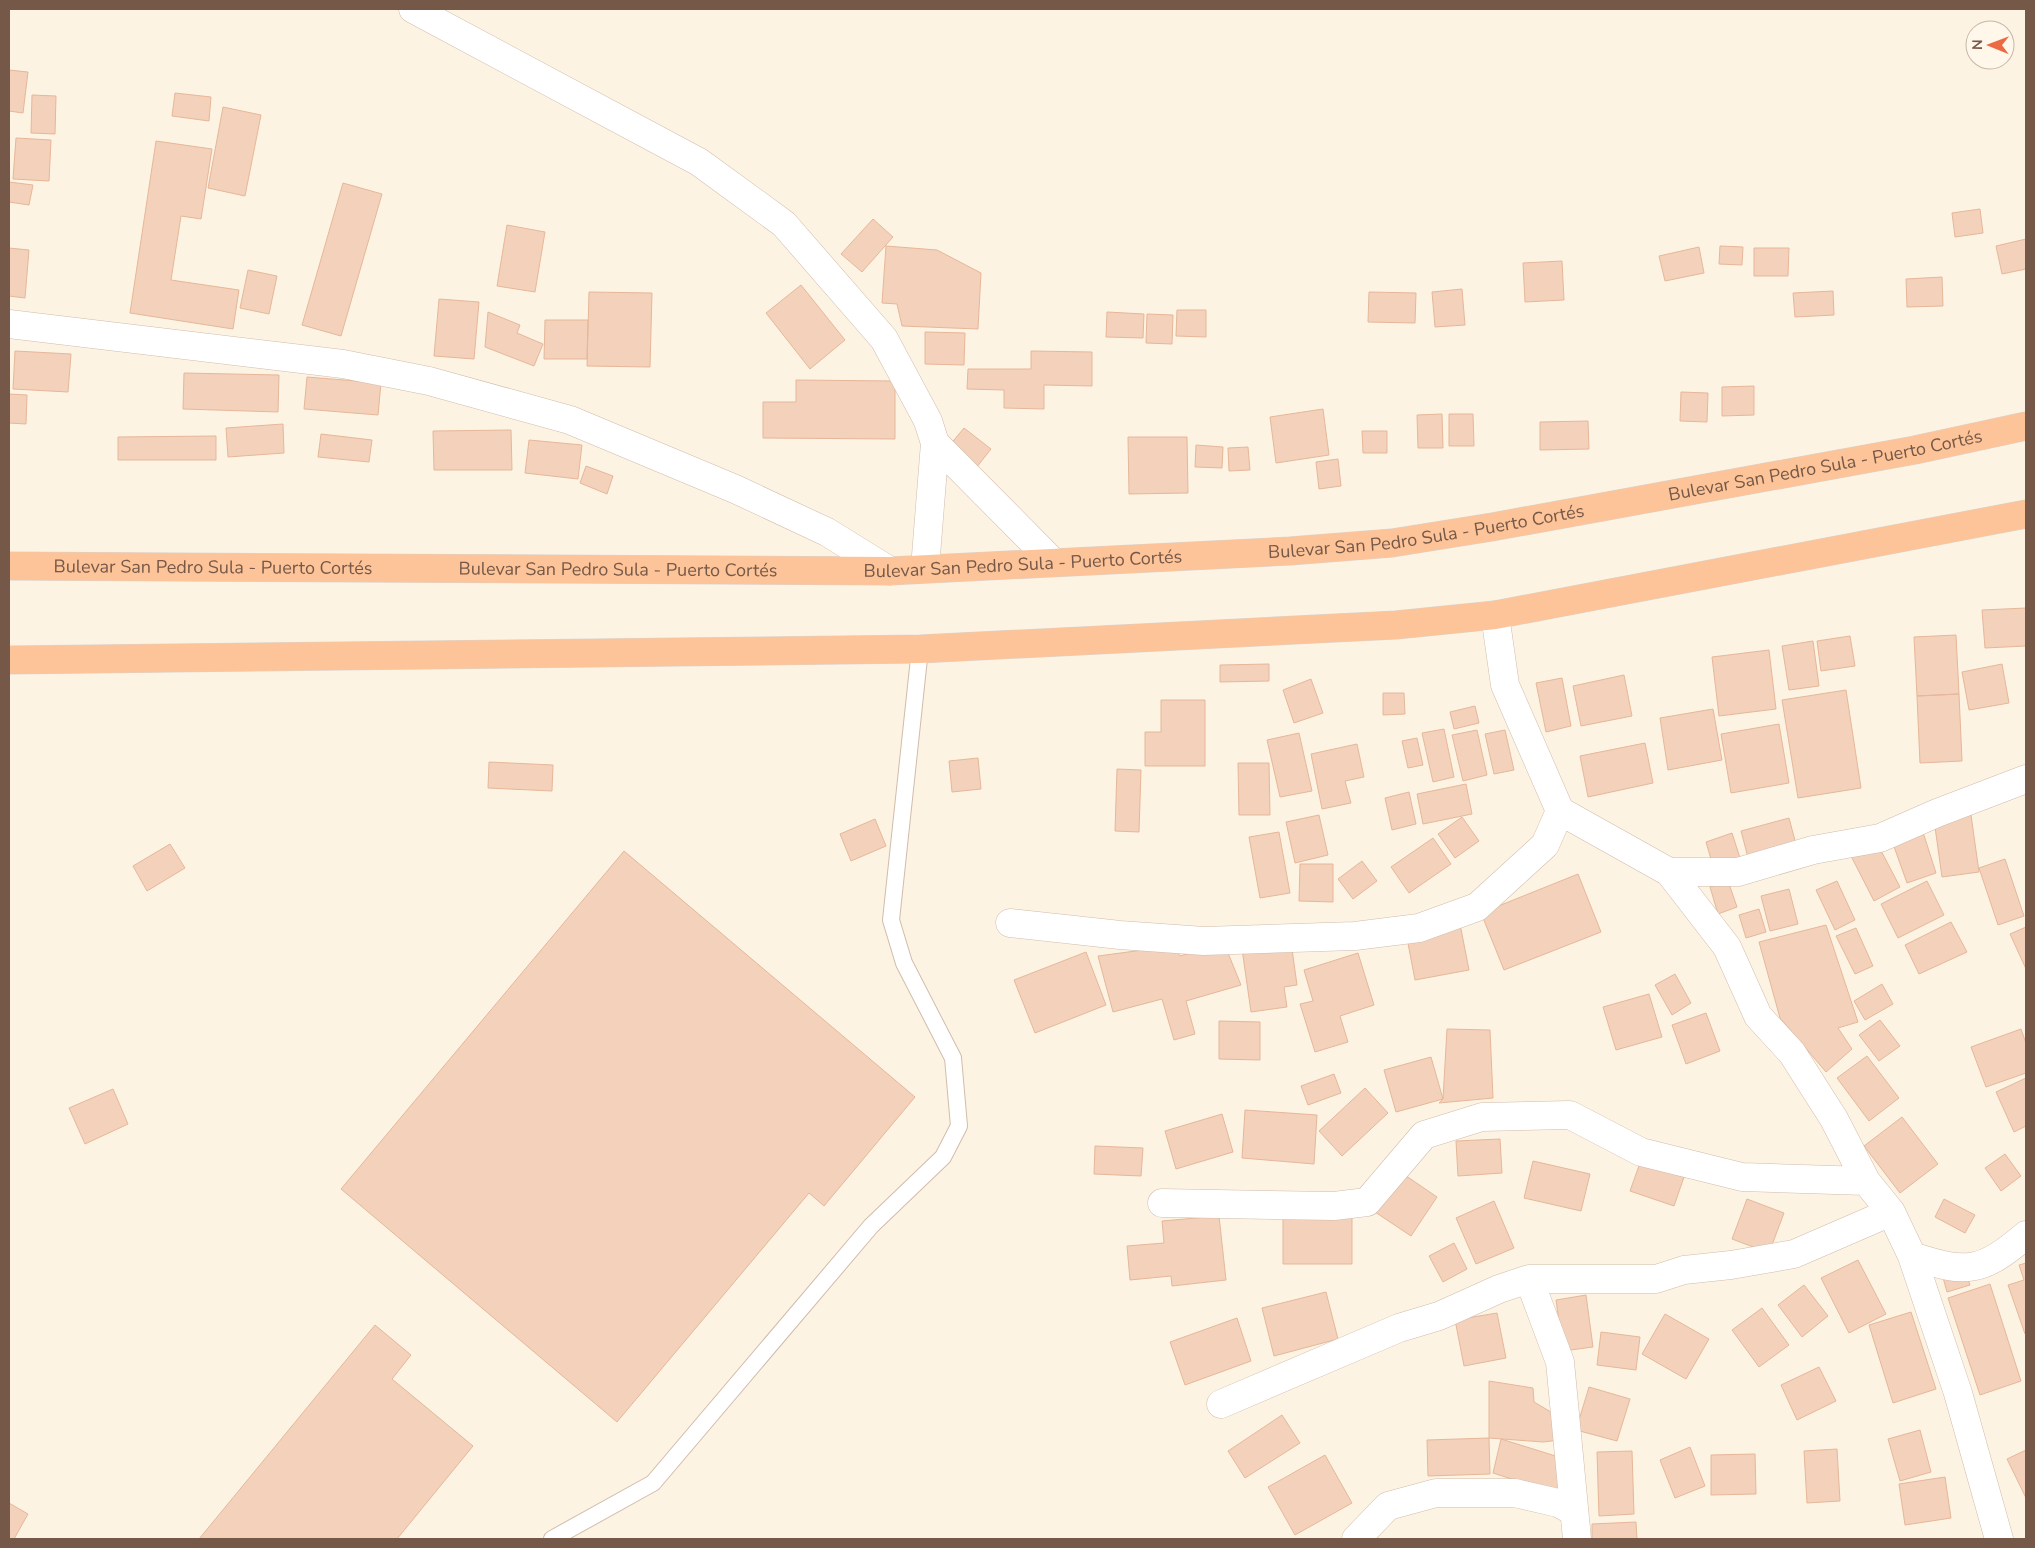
<svg xmlns="http://www.w3.org/2000/svg" width="2035" height="1548" viewBox="0 0 2035 1548" font-family="'Nunito Sans',sans-serif">
	<style>
		.building { fill: #f3d1ba; stroke: #e6b799 }
		.lines { fill: none; stroke-linecap: round; stroke-linejoin: round }
		.service-casing { stroke: #d1bcac; stroke-width: 18 }
		.minor-casing { stroke: #d1bcac; stroke-width: 29 }
		.trunk-casing { stroke: #dbd4cf; stroke-width: 29 }
		.service { stroke: #fff; stroke-width: 16 }
		.minor { stroke: #fff; stroke-width: 28 }
		.trunk { stroke: #fcc498; stroke-width: 28 }
		.labels { text-anchor: middle; stroke-width: 4.5; stroke-linejoin: round; paint-order: stroke }
		.street-label { font-size: 18px; fill: #765848; stroke: #fff7ea }
	</style>
	<rect width="100%" height="100%" fill="#fdf3e3"/>
	<path class="building" d="M9,70L28,72L23,113L9,111Z
		M175,93L211,97L209,121L172,116Z
		M32,95L56,96L55,134L31,133Z
		M223,107L261,115L245,196L208,188Z
		M16,138L51,140L49,181L13,179Z
		M156,141L212,149L201,219L181,216L171,280L239,290L233,329L130,313Z
		M9,182L33,185L29,205L9,202Z
		M343,183L382,194L341,336L302,325Z
		M1980,209L1983,233L1955,237L1952,213Z
		M873,219L893,237L862,272L841,254Z
		M507,225L545,232L535,292L497,286Z
		M2026,239V269L2002,274L1996,246Z
		M886,246L937,250L981,273L978,329L902,326L897,304L882,303Z
		M1720,246L1743,247L1742,265L1719,264Z
		M1699,247L1704,273L1665,281L1659,256Z
		M9,248L29,250L25,298L9,296Z
		M1754,248H1789L1788,276H1754Z
		M1562,261L1564,300L1525,302L1523,263Z
		M248,270L277,276L269,314L240,308Z
		M1942,277L1943,306L1907,307L1906,279Z
		M801,285L845,340L810,369L766,313Z
		M1462,289L1465,325L1435,327L1432,292Z
		M1833,291L1834,315L1795,317L1793,293Z
		M589,292L652,293L650,367L587,366Z
		M1369,292L1416,293L1415,323L1368,322Z
		M439,299L479,302L474,359L434,356Z
		M1177,310H1206V337L1176,336Z
		M488,312L520,325L517,333L543,344L534,366L485,347Z
		M1107,312L1144,314L1143,338L1106,337Z
		M1147,314L1173,315L1172,344L1146,343Z
		M545,320H588L587,359H544Z
		M925,332L965,333L964,365L925,364Z
		M15,351L71,354L68,392L13,389Z
		M1031,351L1092,352V386L1044,385V409L1004,408V390L967,389L968,369H1031Z
		M184,373L279,375L278,412L183,409Z
		M307,377L381,383L378,415L304,409Z
		M796,380L895,381V439L763,438V402H796Z
		M1754,386V415L1722,416V387Z
		M1681,392L1708,393L1707,422L1680,421Z
		M9,394L27,395L26,424L9,423Z
		M1323,409L1329,455L1276,463L1270,417Z
		M1442,414L1443,448H1418L1417,415Z
		M1449,414H1473L1474,446H1449Z
		M1588,421L1589,449L1540,450V422Z
		M283,424L284,453L228,457L226,428Z
		M964,428L991,449L976,468L949,446Z
		M511,430L512,470H434L433,431Z
		M1362,431H1387V453H1363Z
		M321,434L372,440L369,462L318,457Z
		M216,436V460H118V437Z
		M1128,437H1187L1188,493L1129,494Z
		M529,440L582,445L578,479L525,473Z
		M1196,445L1223,447L1222,468L1195,467Z
		M1248,447L1250,470L1229,471L1228,448Z
		M1338,459L1341,486L1319,489L1316,462Z
		M586,466L613,476L607,494L580,483Z
		M2026,608V646L1985,648L1982,610Z
		M1956,635L1959,694L1917,696L1914,637Z
		M1850,636L1855,666L1821,671L1817,641Z
		M1813,641L1819,686L1789,690L1782,646Z
		M1769,650L1776,709L1719,716L1712,657Z
		M1269,664V681L1220,682V665Z
		M2002,664L2009,703L1969,710L1962,672Z
		M1624,675L1632,716L1581,726L1573,686Z
		M1562,678L1571,726L1546,732L1536,683Z
		M1311,679L1323,713L1294,723L1283,690Z
		M1846,690L1861,788L1798,798L1782,700Z
		M1383,693H1404L1405,714L1383,715Z
		M1959,694L1962,761L1920,763L1917,696Z
		M1161,700H1205V766H1145V732H1161Z
		M1475,706L1479,723L1454,729L1450,712Z
		M1713,709L1722,760L1668,770L1660,718Z
		M1779,724L1789,783L1731,793L1721,734Z
		M1444,729L1454,777L1433,782L1422,733Z
		M1477,730L1487,775L1463,781L1452,735Z
		M1505,730L1514,770L1494,774L1485,734Z
		M1299,733L1312,791L1280,797L1267,740Z
		M1417,738L1423,765L1408,768L1402,741Z
		M1645,743L1653,783L1588,797L1580,756Z
		M1357,744L1364,777L1345,781L1351,803L1322,809L1311,754Z
		M978,758L981,789L952,792L949,761Z
		M489,762L553,765L552,791L488,788Z
		M1238,763H1269L1270,815H1239Z
		M1117,769L1141,770L1139,832L1115,831Z
		M1466,784L1472,814L1423,824L1417,794Z
		M1409,792L1416,824L1392,830L1385,798Z
		M1319,815L1328,855L1295,863L1286,822Z
		M1971,815L1979,872L1942,877L1934,820Z
		M1462,817L1479,841L1455,858L1438,834Z
		M1789,818L1798,852L1750,865L1741,831Z
		M875,819L886,846L851,861L840,834Z
		M1921,826L1936,873L1907,883L1892,841Z
		M1279,832L1290,893L1260,898L1249,837Z
		M1732,833L1740,858L1713,866L1706,842Z
		M1433,838L1451,864L1409,893L1391,867Z
		M1877,843L1900,887L1874,901L1851,856Z
		M170,844L185,868L147,891L133,866Z
		M624,851L915,1097L824,1206L809,1193L617,1422L341,1189Z
		M2005,859L2024,916L1998,925L1979,868Z
		M1362,861L1377,881L1353,899L1338,879Z
		M1300,864H1333V902L1299,901Z
		M1578,874L1601,932L1504,970L1481,913Z
		M1728,881L1737,907L1718,914L1710,887Z
		M1837,881L1855,920L1835,930L1816,890Z
		M1927,881L1944,915L1898,938L1881,904Z
		M1789,889L1798,924L1770,931L1761,896Z
		M1759,909L1766,932L1746,938L1739,915Z
		M1951,922L1967,952L1919,974L1905,945Z
		M1460,924L1469,970L1415,980L1406,933Z
		M1826,925L1858,1022L1838,1028L1852,1049L1826,1072L1780,1018L1759,942Z
		M2026,927V969L2010,934Z
		M1856,928L1873,966L1855,974L1836,936Z
		M1291,942L1297,985L1284,987L1287,1007L1251,1012L1242,949Z
		M1224,943L1241,985L1186,1001L1195,1034L1174,1040L1162,999L1113,1012L1098,956L1173,946L1180,956Z
		M1086,952L1106,1005L1035,1033L1014,980Z
		M1358,953L1374,1005L1340,1016L1348,1042L1315,1052L1300,1004L1313,1001L1304,970Z
		M1675,974L1691,1003L1672,1015L1655,985Z
		M1882,984L1893,1004L1865,1020L1854,1001Z
		M1649,994L1662,1037L1616,1050L1603,1007Z
		M1706,1013L1720,1051L1686,1064L1672,1025Z
		M1880,1020L1900,1046L1879,1061L1859,1035Z
		M1219,1021L1260,1022V1060L1219,1059Z
		M1447,1029L1490,1030L1493,1098L1439,1103L1443,1099Z
		M2021,1029L2026,1043V1073L1986,1087L1971,1047Z
		M1867,1056L1899,1098L1869,1121L1837,1078Z
		M1431,1057L1443,1099L1396,1112L1384,1070Z
		M1334,1074L1341,1093L1308,1105L1301,1086Z
		M2026,1078V1126L2014,1132L1996,1092Z
		M1365,1088L1388,1113L1342,1156L1319,1131Z
		M113,1089L128,1124L85,1144L69,1108Z
		M1245,1110L1317,1115L1314,1164L1242,1158Z
		M1222,1114L1233,1152L1176,1169L1165,1131Z
		M1902,1117L1938,1164L1900,1193L1864,1146Z
		M1500,1139L1502,1173L1458,1176L1456,1141Z
		M1095,1146L1143,1148L1141,1176L1094,1174Z
		M2005,1154L2021,1176L2001,1191L1985,1168Z
		M1533,1161L1590,1174L1581,1211L1524,1198Z
		M1640,1163L1684,1177L1674,1206L1630,1191Z
		M1399,1171L1437,1197L1411,1236L1372,1210Z
		M1747,1199L1784,1213L1769,1253L1732,1239Z
		M1944,1199L1975,1215L1965,1233L1935,1217Z
		M1494,1201L1514,1248L1476,1264L1456,1218Z
		M1283,1214H1352V1264H1283Z
		M1219,1216L1226,1280L1172,1286L1171,1276L1130,1280L1127,1246L1164,1243L1162,1221Z
		M1454,1243L1467,1269L1443,1282L1429,1256Z
		M1858,1260L1886,1314L1849,1333L1821,1278Z
		M2026,1263V1334H2025L2008,1285L2024,1280L2019,1265Z
		M1965,1270L1970,1285L1947,1292L1942,1274Z
		M1990,1284L2021,1381L1980,1395L1948,1298Z
		M1804,1285L1828,1316L1802,1337L1778,1305Z
		M1326,1292L1338,1339L1274,1356L1262,1308Z
		M1586,1295L1593,1347L1563,1351L1556,1300Z
		M1762,1308L1789,1345L1759,1367L1732,1330Z
		M1911,1312L1936,1389L1893,1403L1869,1325Z
		M1497,1313L1506,1358L1464,1366L1455,1320Z
		M1665,1314L1709,1339L1686,1379L1642,1354Z
		M1237,1318L1251,1361L1185,1385L1170,1342Z
		M375,1325L411,1355L392,1379L473,1446L397,1539H199Z
		M1601,1332L1640,1337L1636,1370L1597,1365Z
		M1819,1367L1836,1401L1797,1420L1781,1385Z
		M1489,1381L1533,1388L1534,1402L1556,1415L1560,1440L1543,1442L1489,1438Z
		M1589,1387L1630,1399L1617,1441L1576,1430Z
		M1282,1415L1300,1443L1245,1478L1228,1451Z
		M1920,1430L1931,1472L1900,1481L1888,1439Z
		M1489,1438L1490,1474L1428,1476L1427,1440Z
		M1501,1439L1562,1458L1561,1495L1493,1473Z
		M1690,1447L1705,1486L1675,1498L1660,1460Z
		M1837,1449L1840,1501L1807,1503L1804,1451Z
		M2026,1450V1498L2007,1459Z
		M1632,1451L1634,1514L1599,1516L1597,1452Z
		M1755,1454L1756,1494L1711,1495V1455Z
		M1325,1455L1352,1503L1295,1535L1268,1487Z
		M1945,1477L1951,1518L1905,1525L1899,1484Z
		M9,1503L28,1514L14,1539H9Z
		M1636,1522L1637,1539H1592V1524Z"/>
	<g class="lines">
		<defs>
			<path id="service" d="M552,1539L653,1483L871,1226L943,1157L959,1126L953,1058L904,963L891,920L920,649"/>
			<path id="minor" d="M413,9L699,162L784,224L884,339L928,421L935,443L925,568
				M9,324L343,364L429,381L570,420L735,489L827,532L890,571
				M935,443L1053,562
				M1560,811L1669,872L1727,947L1758,1016L1792,1053L1834,1119L1866,1181L1891,1212L1912,1256L1958,1393L1999,1539
				M1669,872H1738L1813,850L1880,838L1937,813L2026,779
				M1010,923L1120,935L1204,941L1355,936L1419,928L1477,907L1545,845L1560,811L1505,685L1495,615
				M1162,1203L1334,1206L1367,1202L1424,1135L1482,1117L1570,1115L1641,1152L1742,1177L1866,1181
				M1912,1256C1967,1274 1981,1273 2026,1235
				M1529,1279L1560,1362L1577,1539
				M1221,1404L1399,1328L1439,1316L1499,1289L1529,1279H1656L1684,1270L1731,1265L1794,1254L1891,1212
				M1356,1539L1388,1506L1436,1493H1515L1558,1503L1573,1511"/>
			<g id="trunk">
				<path id="s1" d="M9,566L890,571L1290,551L1392,543L1492,527L1915,450L2026,426"/>
				<path d="M9,660L920,649L1396,625L1495,615L2026,514"/>
			</g>
		</defs>
		<use href="#service" class="service-casing"/>
		<use href="#minor" class="minor-casing"/>
		<use href="#trunk" class="trunk-casing"/>
		<use href="#service" class="service"/>
		<use href="#minor" class="minor"/>
		<use href="#trunk" class="trunk"/>
	</g>
	<g class="labels">
		<g class="street-label">
			<text dy="6" stroke="none"><textPath href="#s1" startOffset="1824">Bulevar San Pedro Sula - Puerto Cortés</textPath></text>
			<text dy="6" stroke="none"><textPath href="#s1" startOffset="1419">Bulevar San Pedro Sula - Puerto Cortés</textPath></text>
			<text dy="6" stroke="none"><textPath href="#s1" startOffset="1014">Bulevar San Pedro Sula - Puerto Cortés</textPath></text>
			<text dy="6" stroke="none"><textPath href="#s1" startOffset="204">Bulevar San Pedro Sula - Puerto Cortés</textPath></text>
			<text dy="6" stroke="none"><textPath href="#s1" startOffset="609">Bulevar San Pedro Sula - Puerto Cortés</textPath></text>
		</g>
	</g>
	<rect width="2035" height="1548" fill="none" stroke="#765848" stroke-width="20"/>
	<g transform="translate(1990 45) rotate(271)"><circle r="24" fill="#fff7ea" stroke="#c8b7a9"/>
	<path d="M0-4L9 19L0 12L-9 19Z" fill="#eb6a44"/>
	<text y="-8" font-size="14" font-weight="bold" text-anchor="middle" fill="#765848">N</text>
	</g>
</svg>
